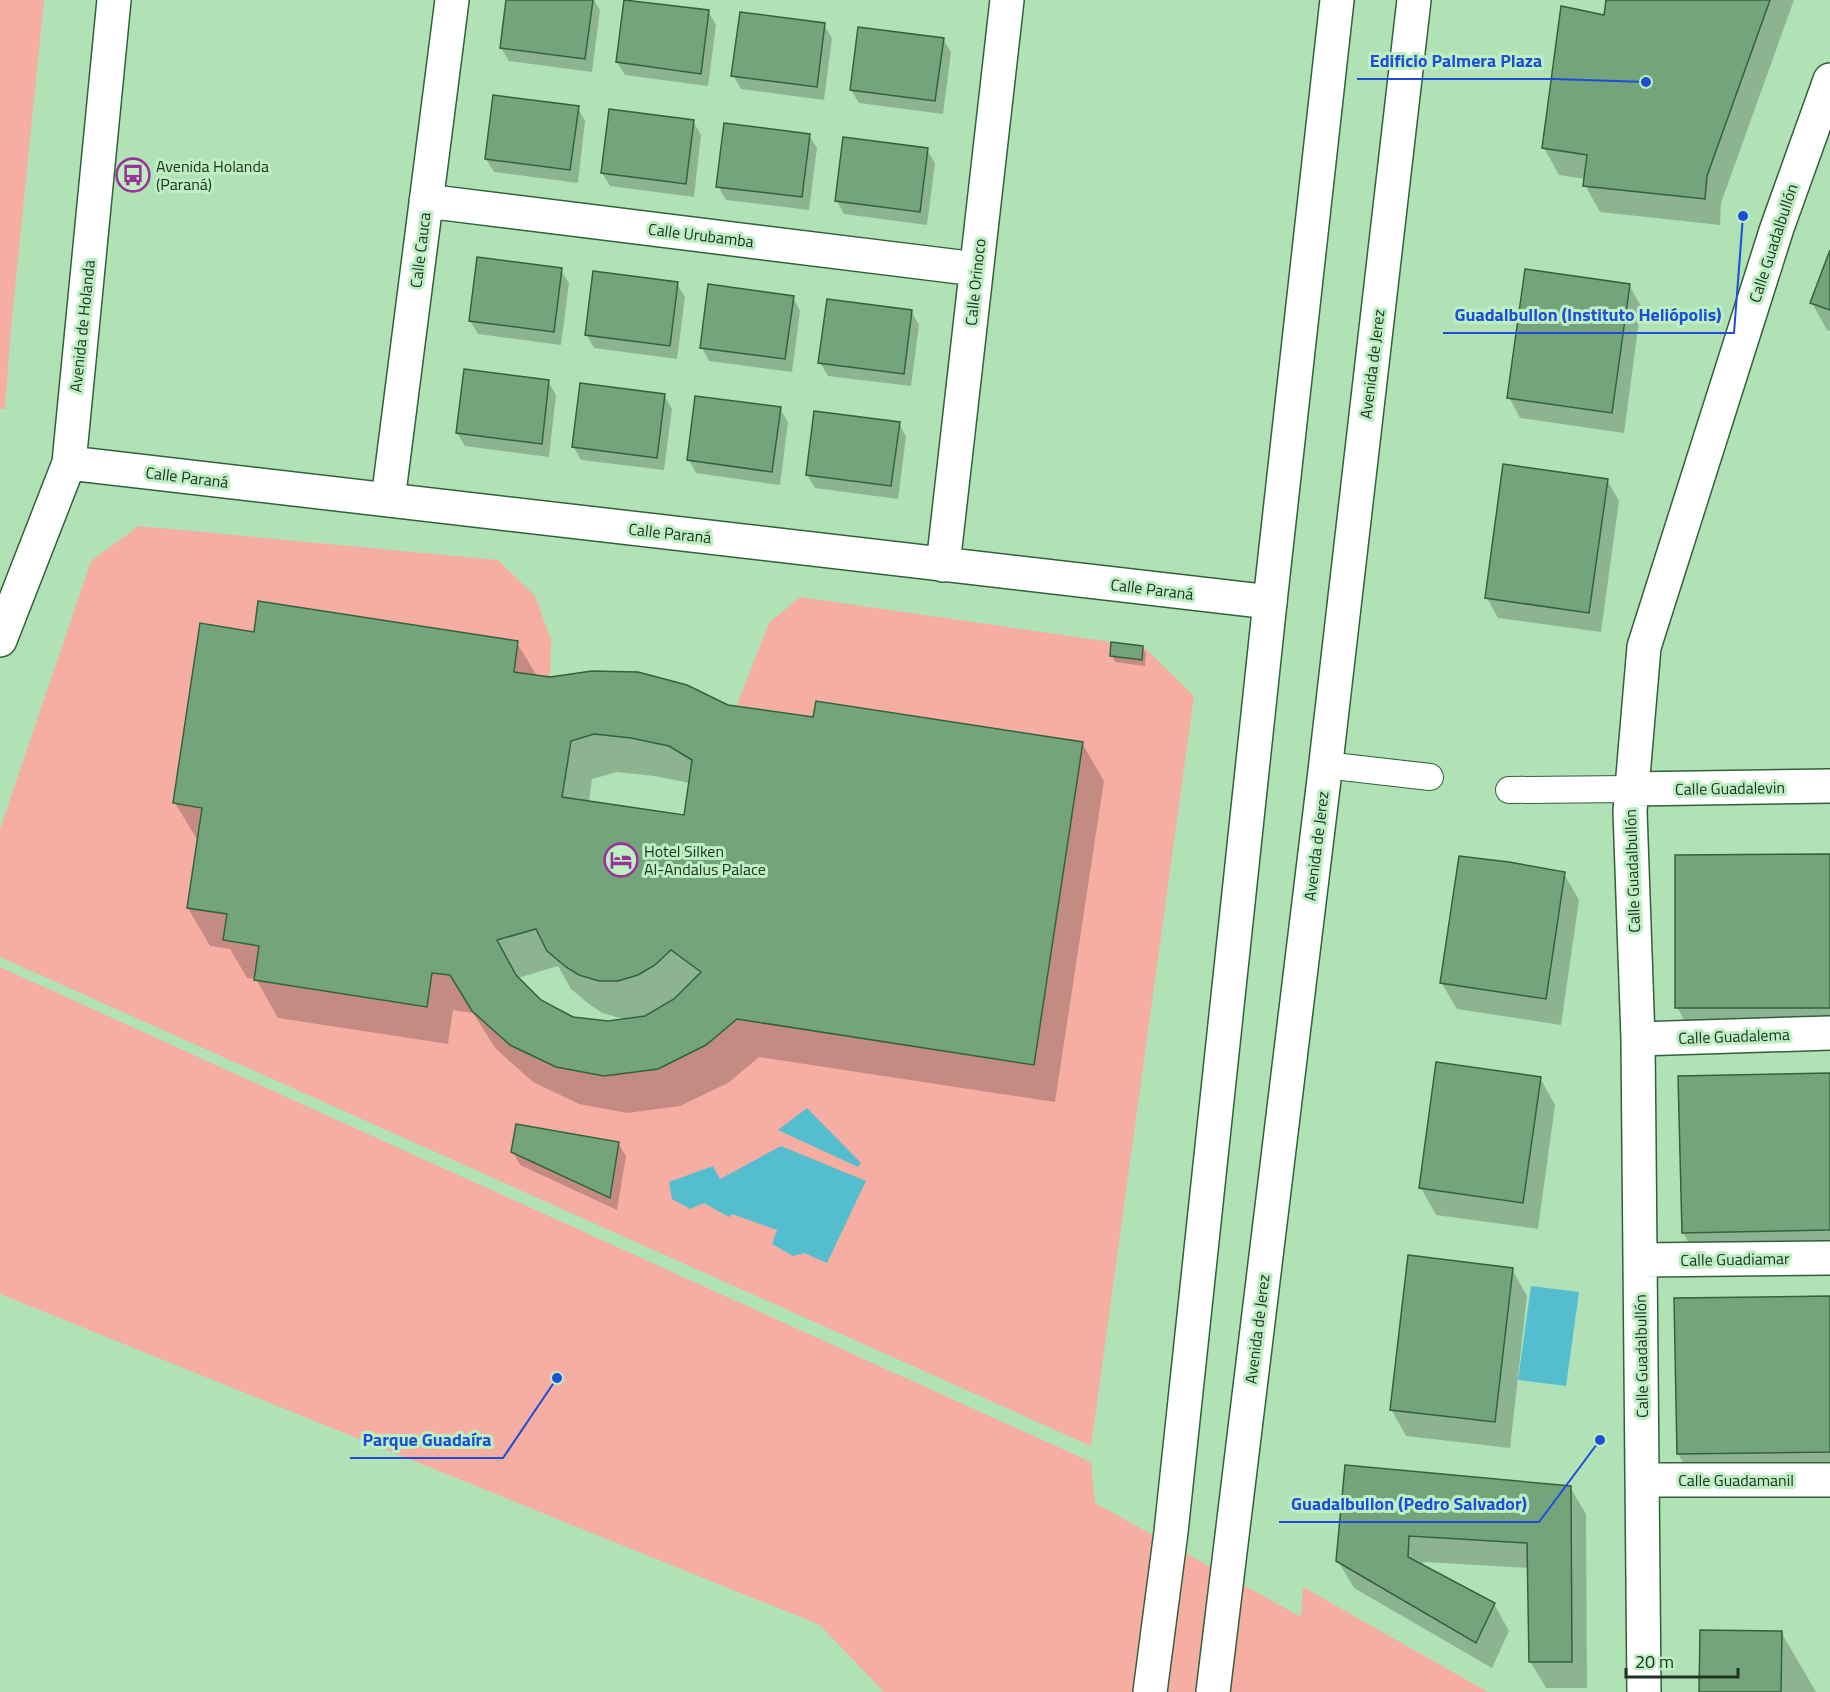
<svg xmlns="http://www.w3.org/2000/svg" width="1830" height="1692" viewBox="0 0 1830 1692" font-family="'Titillium Web',sans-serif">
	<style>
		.green { fill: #f6aea3 }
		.water { fill: #55bece }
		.shadow { fill: #0003; fill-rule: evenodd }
		.building { fill: #74a47b; stroke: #34623c; stroke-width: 1.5; fill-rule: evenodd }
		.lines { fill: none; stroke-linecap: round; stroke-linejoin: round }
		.pedestrian-casing { stroke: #32603b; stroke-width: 28 }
		.minor-casing { stroke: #32603b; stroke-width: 36 }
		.primary-casing { stroke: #32603b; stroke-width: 36 }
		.pedestrian { stroke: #fff; stroke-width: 26 }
		.minor { stroke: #fff; stroke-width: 33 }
		.primary { stroke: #fff; stroke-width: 33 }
		.labels { text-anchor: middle; stroke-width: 6; stroke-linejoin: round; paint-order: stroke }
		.poi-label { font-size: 16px; fill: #203423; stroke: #bdefc3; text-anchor: start }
		.street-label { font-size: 16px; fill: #203423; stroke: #bdefc3 }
		.leader { fill: none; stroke: #1d4ed8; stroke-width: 2 }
		.callout-dot { fill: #1d4ed8; stroke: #bdefc3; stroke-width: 2 }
		.callout-label { font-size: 18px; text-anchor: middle; font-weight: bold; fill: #1d4ed8; stroke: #bdefc3; stroke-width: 6; stroke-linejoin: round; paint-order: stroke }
	</style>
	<rect width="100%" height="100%" fill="#b0e2b6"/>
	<path class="green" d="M0,0H44L10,340L5,409H0Z
		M139,526L498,560L535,596L551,640L550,677L514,672L518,641L258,602L254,632L200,623L173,803L202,808L187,908L227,914L223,940L259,946L255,980L427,1007L432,973L450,975L472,1011L510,1045L737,1019L1034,1065L1083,742L817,701L813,717L737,705L769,623L800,597L1111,642V656L1142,660L1143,646L1194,696L1091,1446L0,957V829L91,561Z
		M0,967L1091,1462L1095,1503L1301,1617L1303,1587L1488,1692H884L820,1625L0,1294Z"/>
	<path class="water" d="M807,1108L861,1163L858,1167L778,1130Z
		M781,1146L866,1181L827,1263L804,1253L793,1256L772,1244L777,1230L732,1214L729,1217L704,1203L690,1209L672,1199L669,1182L713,1166L720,1179Z
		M1531,1286L1579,1292L1566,1386L1518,1380Z"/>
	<path class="shadow" d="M507,0H594L600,10L592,72L509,61L501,48Z
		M625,0L708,11L716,25L708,86L625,75L617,62Z
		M1608,0H1794L1721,203L1720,225L1600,212L1585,185V179L1559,175L1544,148L1605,17Z
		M824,25L832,38L824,100L741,89L733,75Z
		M943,39L951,52L943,114L859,103L851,90Z
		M578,108L585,121L578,183L494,172L486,159Z
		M693,121L701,135L694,197L610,186L602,173Z
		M809,135L817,148L809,210L726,200L718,186Z
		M927,150L935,163L927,225L844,214L836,200Z
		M1830,254V331L1827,330L1812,303Z
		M561,270L569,283L561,345L478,334L470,321Z
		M677,284L685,297L677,359L594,348L586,334Z
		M1629,285L1641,306L1624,433L1520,418L1509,397Z
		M793,297L800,311L792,372L709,361L702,348Z
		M911,311L919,325L911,386L828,376L820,362Z
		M548,381L556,395L549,457L465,446L457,433Z
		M664,395L672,409L664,470L581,460L573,446Z
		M780,409L788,422L780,485L696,473L689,460Z
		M899,423L906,437L898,499L815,488L807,475Z
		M1607,480L1619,501L1601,632L1498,618L1487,598Z
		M255,633L517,643L537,676L815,719L1082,743L1104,781L1055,1102L759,1057L728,1083L680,1106L627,1113L579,1104L533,1082L496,1049L473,1013L453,1010L448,1044L278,1018L256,979L247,978L230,949L210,946L188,908L198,841L175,803ZM617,772L654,776L690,783L685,817L589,802L592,779ZM558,966L571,989L589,1004L602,1013L627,1020L608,1022L573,1018L540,1001L518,978Z
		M1143,648L1146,654L1145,666L1115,662L1112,655Z
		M1830,856V1034H1692L1677,1007Z
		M1564,874L1579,900L1561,1025L1457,1009L1441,982Z
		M1830,1075V1257L1699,1260L1683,1233L1679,1078Z
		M1540,1078L1555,1105L1538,1229L1436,1215L1421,1188Z
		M618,1143L626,1156L617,1210L520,1165L513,1151Z
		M1512,1269L1527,1296L1510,1448L1406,1436L1391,1409Z
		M1830,1297V1478L1694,1480L1678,1454Z
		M1346,1467L1570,1487L1586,1514L1587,1688H1546L1530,1661L1529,1568L1423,1562V1567L1494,1604L1509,1631L1492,1668L1354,1588L1338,1561Z
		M1781,1632L1816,1692H1701Z"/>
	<path class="building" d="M506,0H593L585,59L500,48Z
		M624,0L709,10L701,74L616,62Z
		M1606,0H1770L1707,176L1705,199L1583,186L1587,155L1542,148L1561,6L1604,15Z
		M740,12L825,23L817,87L731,76Z
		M858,27L944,38L935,101L850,90Z
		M493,95L579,106L570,170L485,159Z
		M609,109L694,120L686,184L601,173Z
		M724,123L810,134L802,197L716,187Z
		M843,137L928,148L920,212L835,201Z
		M1830,250V310L1810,303Z
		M477,257L562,268L554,332L469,321Z
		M1525,269L1630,284L1612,413L1507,398Z
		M593,271L678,282L670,346L585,335Z
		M708,284L794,296L785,359L700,348Z
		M827,299L912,310L904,374L818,363Z
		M464,369L549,380L542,444L456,433Z
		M580,383L665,394L657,458L572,447Z
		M695,396L781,407L772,472L687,460Z
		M814,411L900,422L891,486L806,475Z
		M1503,464L1608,479L1589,613L1485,598Z
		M258,601L518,641L514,672L550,677L592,671L638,672L687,685L728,705L813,717L816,701L1083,742L1034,1065L737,1019L706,1045L658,1069L604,1076L556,1067L510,1045L472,1011L450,975L432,973L427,1007L254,980L259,946L223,940L227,914L187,908L202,808L173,803L200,623L254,632ZM594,734L631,738L669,746L692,760L684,815L562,797L571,741ZM536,929L547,951L566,967L579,975L599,981H618L638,975L655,965L671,950L701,972L674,999L645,1016L608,1021L573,1017L541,1000L516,975L497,940Z
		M1111,642L1143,646L1142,660L1110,656Z
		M1830,854V1008H1675V855Z
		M1459,856L1509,862L1565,872L1546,999L1440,983Z
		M1436,1062L1541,1077L1523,1203L1419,1188Z
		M1830,1073V1230L1682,1233L1678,1076Z
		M516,1124L619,1142L610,1198L511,1152Z
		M1408,1255L1513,1268L1495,1422L1390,1410Z
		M1830,1296V1452L1677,1454L1674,1298Z
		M1345,1465L1571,1486L1572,1662H1529L1527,1543L1409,1536L1408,1557L1495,1603L1476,1643L1336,1561Z
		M1700,1630L1782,1631L1781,1692H1699Z"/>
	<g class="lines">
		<defs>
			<path id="pedestrian" d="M1325,765L1430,777
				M1509,790L1631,789"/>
			<path id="minor" d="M426,201L976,269
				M69,463L1270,602
				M388,500L452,0
				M943,565L1007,0
				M0,640L69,463L114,0
				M1631,789L1830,786
				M1638,1039L1830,1033
				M1640,1260L1830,1258
				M1642,1480H1830
				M1644,1692L1638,1039L1630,811L1644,647L1777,228L1830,80"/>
			<path id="primary" d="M1150,1692L1171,1532L1270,602L1337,0
				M1213,1692L1325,771L1414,0"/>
		</defs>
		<use href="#pedestrian" class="pedestrian-casing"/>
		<use href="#minor" class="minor-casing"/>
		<use href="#primary" class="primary-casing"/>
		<use href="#pedestrian" class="pedestrian"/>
		<use href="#minor" class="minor"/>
		<use href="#primary" class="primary"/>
	</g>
	<defs>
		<symbol id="bus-ring" viewBox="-11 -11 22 22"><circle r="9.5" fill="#bdefc3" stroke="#9a3498" stroke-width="1.5"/><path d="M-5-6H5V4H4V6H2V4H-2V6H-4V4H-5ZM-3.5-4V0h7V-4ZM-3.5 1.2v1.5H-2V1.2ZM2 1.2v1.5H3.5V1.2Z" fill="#9a3498"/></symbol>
		<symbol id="hotel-ring" viewBox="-11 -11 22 22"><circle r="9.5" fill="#bdefc3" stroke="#9a3498" stroke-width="1.5"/><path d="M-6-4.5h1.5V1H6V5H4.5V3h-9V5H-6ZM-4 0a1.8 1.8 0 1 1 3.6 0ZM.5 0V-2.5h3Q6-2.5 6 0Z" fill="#9a3498"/></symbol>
	</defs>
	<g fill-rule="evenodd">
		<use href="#bus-ring" x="114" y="156" width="38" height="38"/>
		<use href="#hotel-ring" x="602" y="841" width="38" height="38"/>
	</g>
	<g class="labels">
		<g class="poi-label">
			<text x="156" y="172">Avenida Holanda<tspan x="156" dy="18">(Paraná)</tspan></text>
			<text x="644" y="857">Hotel Silken<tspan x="644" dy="18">Al-Andalus Palace</tspan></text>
		</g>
		<g class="street-label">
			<text transform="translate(701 235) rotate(7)" y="6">Calle Urubamba</text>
			<text transform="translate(1773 243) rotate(-72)" y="6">Calle Guadalbullón</text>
			<text transform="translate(420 250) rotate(-83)" y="6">Calle Cauca</text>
			<text transform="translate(975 282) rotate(-84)" y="6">Calle Orinoco</text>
			<text transform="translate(82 326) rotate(-84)" y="6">Avenida de Holanda</text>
			<text transform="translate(1372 364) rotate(-83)" y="6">Avenida de Jerez</text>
			<text transform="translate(187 477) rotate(7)" y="6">Calle Paraná</text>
			<text transform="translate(670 533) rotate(6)" y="6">Calle Paraná</text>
			<text transform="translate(1152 589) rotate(7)" y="6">Calle Paraná</text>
			<text transform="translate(1730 788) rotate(-1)" y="6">Calle Guadalevin</text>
			<text transform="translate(1316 846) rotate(-83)" y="6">Avenida de Jerez</text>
			<text transform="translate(1632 871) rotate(-92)" y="6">Calle Guadalbullón</text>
			<text transform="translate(1734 1036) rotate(-2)" y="6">Calle Guadalema</text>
			<text transform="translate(1735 1259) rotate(-1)" y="6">Calle Guadiamar</text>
			<text transform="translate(1257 1329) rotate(-83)" y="6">Avenida de Jerez</text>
			<text transform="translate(1641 1356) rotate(-91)" y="6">Calle Guadalbullón</text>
			<text x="1736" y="1486">Calle Guadamanil</text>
		</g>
	</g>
	<path class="leader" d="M1646 82L1554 79H1357M1743 216L1734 333H1443M557 1378L503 1458H350M1600 1440L1539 1522H1279"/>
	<g class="callout-dot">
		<circle cx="1646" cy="82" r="6"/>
		<circle cx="1743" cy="216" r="6"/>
		<circle cx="557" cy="1378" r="6"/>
		<circle cx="1600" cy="1440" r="6"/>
	</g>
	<g class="callout-label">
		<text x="1456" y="67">Edificio Palmera Plaza</text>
		<text x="1588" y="321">Guadalbullon (Instituto Heliópolis)</text>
		<text x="427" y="1446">Parque Guadaíra</text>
		<text x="1409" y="1510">Guadalbullon (Pedro Salvador)</text>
	</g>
	<path d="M1626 1668v9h112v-9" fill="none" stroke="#203423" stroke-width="3"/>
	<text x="1635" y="1668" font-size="18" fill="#203423" stroke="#bdefc3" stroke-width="4.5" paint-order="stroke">20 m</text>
</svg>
